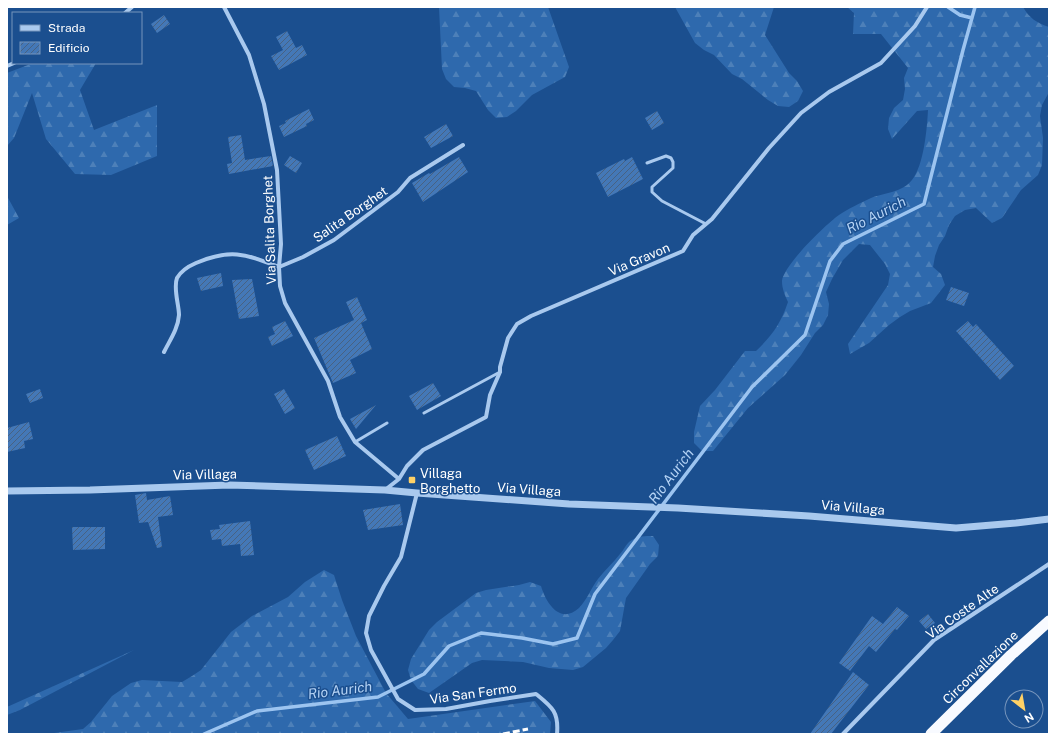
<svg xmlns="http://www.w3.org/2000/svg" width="1056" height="741" viewBox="0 0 1056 741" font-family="'Public Sans',sans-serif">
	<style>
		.forest { fill: url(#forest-firs) }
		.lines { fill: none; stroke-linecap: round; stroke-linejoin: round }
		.stream { stroke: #9cc4f0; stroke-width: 3.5 }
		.building { fill: url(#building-hatch) }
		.service { stroke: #a9c9ee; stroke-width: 3 }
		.minor { stroke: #a9c9ee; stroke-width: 4 }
		.tertiary { stroke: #a9c9ee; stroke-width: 7 }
		.trunk { stroke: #f8faff; stroke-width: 11 }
		.rail { stroke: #fff; stroke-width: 3; stroke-dasharray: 7 3; stroke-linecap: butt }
		.poi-dot { fill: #ffd166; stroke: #1b4f8f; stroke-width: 1.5 }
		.labels { text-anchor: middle; stroke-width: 3; stroke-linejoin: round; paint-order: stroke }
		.street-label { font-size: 13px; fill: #fff; stroke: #1b4f8f }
		.poi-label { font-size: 13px; fill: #fff; stroke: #1b4f8f; text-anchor: start }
		.water-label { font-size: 14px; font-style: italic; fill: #b5d3f5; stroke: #1b4f8f }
	</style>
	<defs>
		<pattern id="forest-firs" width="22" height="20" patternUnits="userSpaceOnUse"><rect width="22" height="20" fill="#2e69ad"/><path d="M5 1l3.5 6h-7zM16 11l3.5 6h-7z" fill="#4d80b9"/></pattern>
		<pattern id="building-hatch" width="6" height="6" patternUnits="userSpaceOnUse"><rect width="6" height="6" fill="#4478b7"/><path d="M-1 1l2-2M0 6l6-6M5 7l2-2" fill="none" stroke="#486282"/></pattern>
	</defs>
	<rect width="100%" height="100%" fill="#1b4f8f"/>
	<path class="forest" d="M439,7H548L569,67L565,77L532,95L516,111L507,117L496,118L488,110L476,91L465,88L454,87L446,79L442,69Z
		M675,7H774L765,35L789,73L797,81L803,91L798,101L789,107L778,106L768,100L742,79L732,74L714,55L704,50L695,43Z
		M847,7H1023C1029,18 1037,23 1049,27V92L1042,105L1040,116L1043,138L1042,165L1038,175L1021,190L1002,218L992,223L976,208L965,210L955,216L949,225L945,236L939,245L935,256L933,267L941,274L945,285L931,303L910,311L900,317L889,325L869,343L850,354L848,344L888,285L890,274L885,264L870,245L859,244L843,260L832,279L826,292L829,304L828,315L823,325L815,333L801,355L785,375L748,408L713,451H702L694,443V432L700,406L715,390L745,351H756C772,336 781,323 788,302C785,295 782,289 782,281C783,266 825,225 839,215C848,209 860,203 871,198C884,193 903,192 912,180C924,165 927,129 928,110L917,111L892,139L888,129L889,118L894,108L903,100L905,89L904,78L908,68L881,34H853L854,13Z
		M33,63H96L80,90L94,130L157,105V156L111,175L75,174L46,139L32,93L14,138L7,146V73Z
		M7,196L19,218L7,225Z
		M653,536L659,545L658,556L650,564L626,598L620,631L613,640L606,648L583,667L573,670L549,668L523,662L482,660L472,663L429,693L418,689L411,680L408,670L411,659L429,630L437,622L476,593L486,590L519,585L530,582L541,586C546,603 560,625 579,608C587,600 591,588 598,579C605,570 613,563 620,554C624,550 627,542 632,540C637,536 646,536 653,536Z
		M324,570L334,575L342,600L356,636L386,693L408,719L535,701L551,722L550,734H47L83,729L91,722L112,696L131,683L142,680L182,682L192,676L201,670L231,632L252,616L288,597L305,582Z
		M134,650L20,710L7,715V707Z"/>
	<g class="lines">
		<path class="stream" d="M948,7L960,15L972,18
			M204,734L257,711L378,697L424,674L449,646L481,633L522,638L553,644L577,638L595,594L752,387L805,335L830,261L843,244L924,204L963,50L975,7"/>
	</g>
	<path class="building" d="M164,15L170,24L157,33L151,24Z
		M287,31L296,48L302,45L307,55L279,70L271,56L283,50L276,37Z
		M309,109L314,120L306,124L307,126L284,137L279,126L286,123L285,121Z
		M657,111L664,123L652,130L645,118Z
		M446,124L453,136L431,148L424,137Z
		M241,135L245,160L271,156L273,166L229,174L227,164L232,163L228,137Z
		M290,156L302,163L296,173L284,165Z
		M459,157L468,172L423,202L412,183L429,173L430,174Z
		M632,157L643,179L608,197L596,173L624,159L625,161Z
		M221,273L223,286L201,291L197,278Z
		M252,279L259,316L239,319L232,280Z
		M951,287L969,293L964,306L946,300Z
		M357,297L367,320L361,323L372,349L350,360L356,373L333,383L314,338L354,320L346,302Z
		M285,321L293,336L272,346L268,337L275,334L272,327Z
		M968,321L973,327L976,324L1014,366L1000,380L956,331Z
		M433,383L441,396L417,410L409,396Z
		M40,389L43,398L30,403L26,394Z
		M284,389L295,408L285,414L274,394Z
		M376,405L356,429L350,419Z
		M29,422L33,439L24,441L25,448L7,452V428Z
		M337,436L346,456L314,470L305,450Z
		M146,493L147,500L170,496L173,515L158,517L162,547L157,548L148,522L139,523L135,495Z
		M400,504L403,525L368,530L363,510Z
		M250,521L254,555L241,556L240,544L222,546L221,539L212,540L210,530L220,529L219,525Z
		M72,527H105V549L73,550Z
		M897,607L909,616L897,630L895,629L876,652L869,646L850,671L839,663L872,616L883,624Z
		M928,614L935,623L926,629L919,621Z
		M853,672L869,685L831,734H810Z"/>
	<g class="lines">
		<path class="service" d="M647,163L666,156L671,158L673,162V168L652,187V192L662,201L706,224
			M424,413L500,372
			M355,442L387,423"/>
		<path class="minor" d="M224,7L249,55L264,104L277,170L281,244L279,267L280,286L285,303L328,381L340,417L355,442L399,479L385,490
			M125,13L132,7
			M7,66L14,63
			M164,352C170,340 178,329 179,315C179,305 173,288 177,278C181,271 189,266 196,263C231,248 245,254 279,267L303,257L334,240L398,192L410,178L463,145
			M399,479L407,466L423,450L486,417L490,395L500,372V367L508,338L517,324L531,316L683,251L693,235L712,219L769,148L801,113L829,92L881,63L915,26L927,7
			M417,493L401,557L384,586L369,616L366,633L371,650L398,699L415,710L446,709L490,701L536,694C552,707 559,712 557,734
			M843,734L934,640L1049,564"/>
		<path class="tertiary" d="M7,491L90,490L229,485L385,490L417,493L569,504L678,508L809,516L956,528L1016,523L1049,519"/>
		<path class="trunk" d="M931,734L1011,655L1049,621"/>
		<path class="rail" d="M503,734L528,729"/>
	</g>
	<rect class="poi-dot" x="408" y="476" width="8" height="8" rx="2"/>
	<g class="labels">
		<g class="street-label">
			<text transform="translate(350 214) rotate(-35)" y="5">Salita Borghet</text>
			<text transform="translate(269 230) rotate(-92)" y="5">Via Salita Borghet</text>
			<text transform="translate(639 259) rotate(-23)" y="5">Via Gravon</text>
			<text transform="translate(205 474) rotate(-1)" y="5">Via Villaga</text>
			<text transform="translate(529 489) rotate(4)" y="5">Via Villaga</text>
			<text transform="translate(853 507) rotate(5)" y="5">Via Villaga</text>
			<text transform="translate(962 611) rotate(-35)" y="5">Via Coste Alte</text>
			<text transform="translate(980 667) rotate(-44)" y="5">Circonvallazione</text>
			<text transform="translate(473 693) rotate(-8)" y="5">Via San Fermo</text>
		</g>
		<g class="poi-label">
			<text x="420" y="478">Villaga<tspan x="420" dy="15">Borghetto</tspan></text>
		</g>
		<g class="water-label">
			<text transform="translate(876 215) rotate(-27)" y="5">Rio Aurich</text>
			<text transform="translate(671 476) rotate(-53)" y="5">Rio Aurich</text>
			<text transform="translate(340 690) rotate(-7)" y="5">Rio Aurich</text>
		</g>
	</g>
	<rect width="1056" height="741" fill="none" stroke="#ffffff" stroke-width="16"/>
	<rect x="12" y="12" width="130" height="52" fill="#1b4f8f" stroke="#7695bc"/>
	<rect x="20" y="25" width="20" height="6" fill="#a9c9ee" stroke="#7695bc"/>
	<text x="48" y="32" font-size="12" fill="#ffffff">Strada</text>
	<rect x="20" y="42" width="20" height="12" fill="url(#building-hatch)" stroke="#7695bc"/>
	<text x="48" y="52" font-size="12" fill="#ffffff">Edificio</text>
	<g transform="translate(1024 709) rotate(149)"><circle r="19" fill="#1b4f8f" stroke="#7695bc"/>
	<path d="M0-3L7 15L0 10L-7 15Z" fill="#ffd166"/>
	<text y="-6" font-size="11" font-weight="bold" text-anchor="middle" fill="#ffffff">N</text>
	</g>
</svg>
